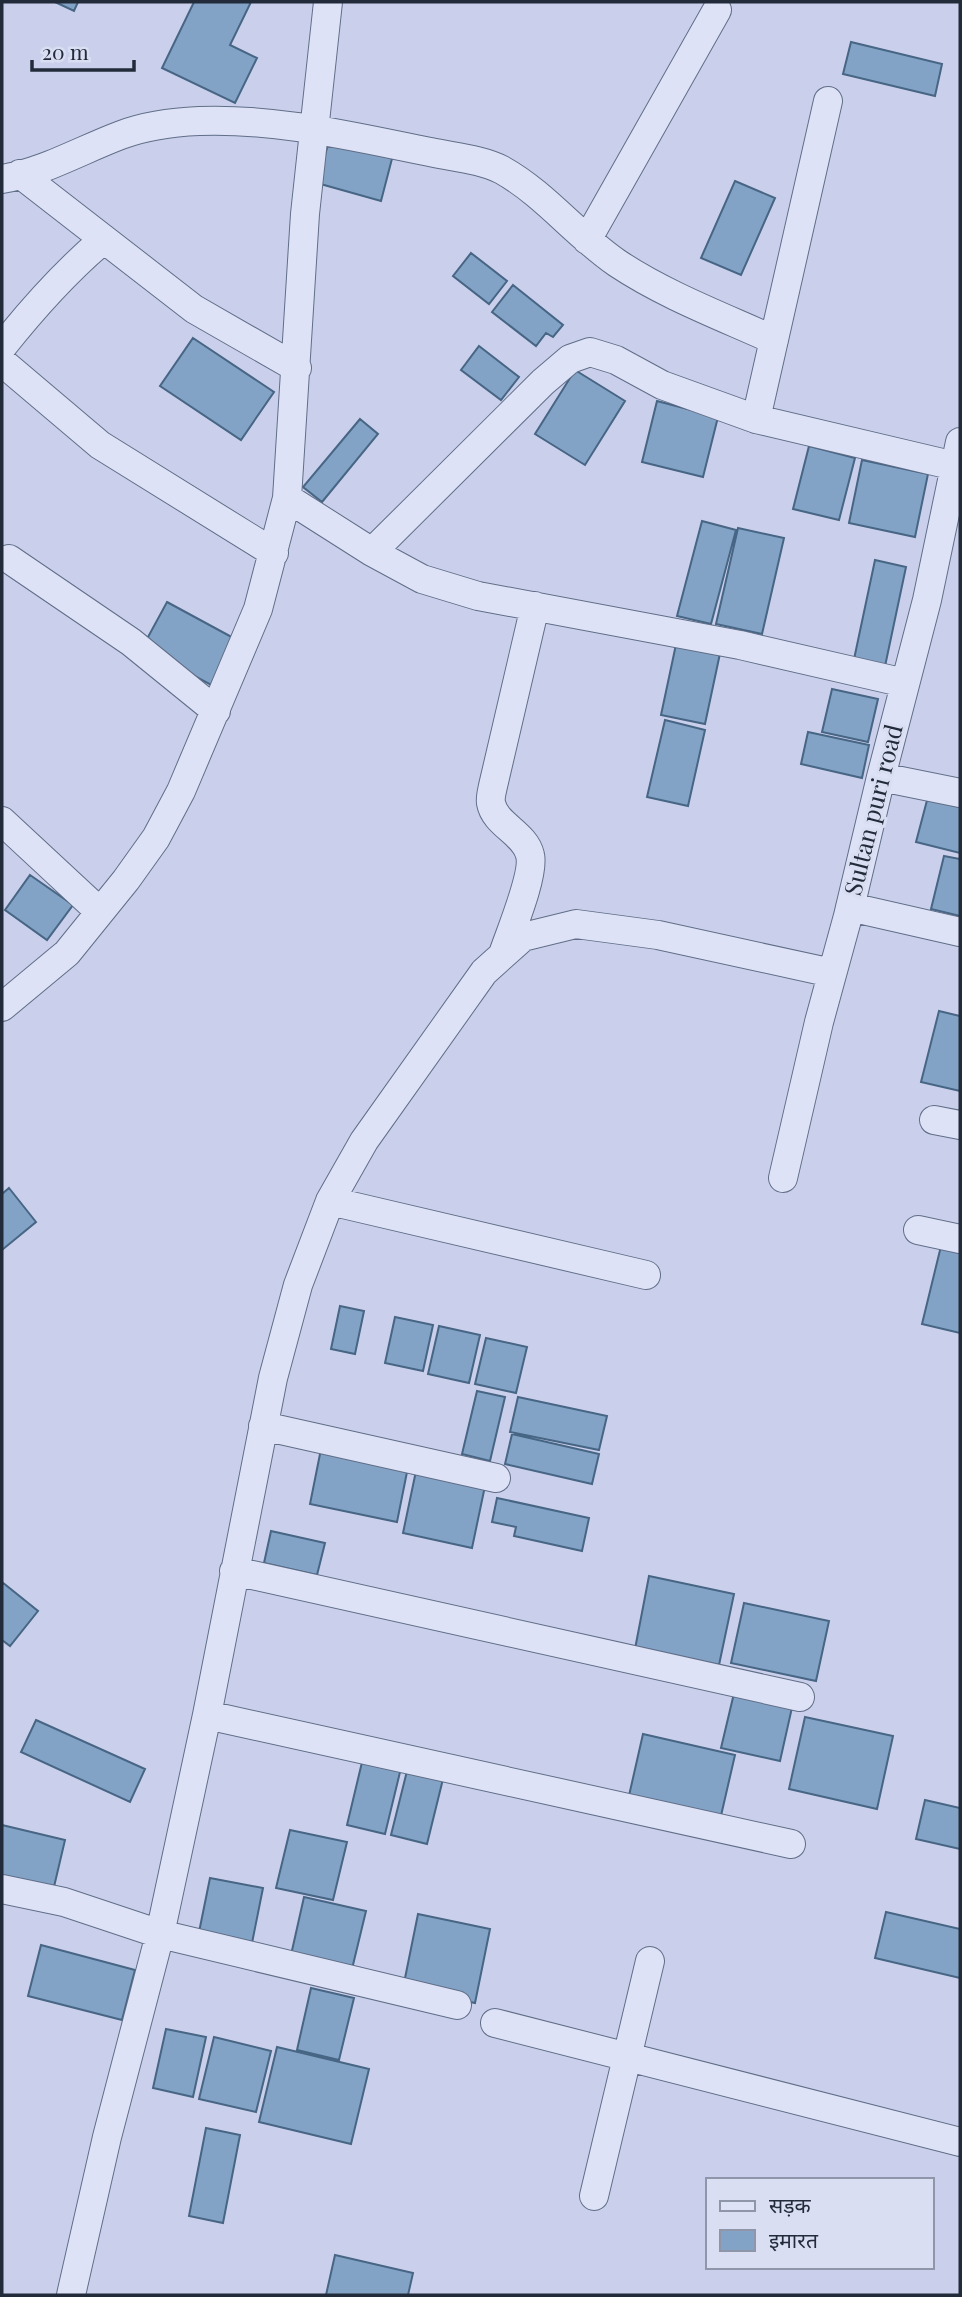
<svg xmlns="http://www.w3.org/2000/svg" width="962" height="2297" viewBox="0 0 962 2297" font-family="'Playfair Display','Noto Sans Devanagari',serif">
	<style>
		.building { fill: #83a3c6; stroke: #476584; stroke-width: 2 }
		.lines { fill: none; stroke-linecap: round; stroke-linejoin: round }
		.street-casing { stroke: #606e87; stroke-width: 30 }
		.street { stroke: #dde2f7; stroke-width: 28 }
		.labels { text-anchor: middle; stroke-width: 6; stroke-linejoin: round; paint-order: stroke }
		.street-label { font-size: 24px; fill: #222b39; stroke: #d9def3 }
	</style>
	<rect width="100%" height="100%" fill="#cad0eb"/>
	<path class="building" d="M55,2H78L74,11Z
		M194,2H251L230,45L257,58L235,103L162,68Z
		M851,42L942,64L935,96L843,74Z
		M331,134L394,151L381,201L317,183Z
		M735,181L775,198L741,275L701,258Z
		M471,253L507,281L489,304L453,276Z
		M513,285L563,325L553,337L546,333L536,346L492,312Z
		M193,338L274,392L241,440L160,386Z
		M479,346L519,377L501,400L461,370Z
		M575,370L625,401L585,465L535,434Z
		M657,401L718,417L703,477L642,462Z
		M360,419L378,434L322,502L303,487Z
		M809,446L855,458L839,520L793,509Z
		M862,460L928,474L915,537L849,523Z
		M702,521L736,530L711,624L677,616Z
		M738,528L784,538L762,634L716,624Z
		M875,560L906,567L884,671L853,664Z
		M167,602L239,641L215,687L142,648Z
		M678,635L722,644L705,724L661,715Z
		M832,689L878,699L868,742L822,732Z
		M665,720L705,730L688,806L647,797Z
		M808,732L869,745L862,778L801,764Z
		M930,789L960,797V853L916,842Z
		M944,856L960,859V916L931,909Z
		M30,875L73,905L47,940L5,910Z
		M939,1011L960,1016V1091L921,1082Z
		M9,1188L36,1222L2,1250V1194Z
		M942,1242L960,1246V1333L922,1324Z
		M340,1306L364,1311L355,1354L331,1349Z
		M395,1317L433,1325L423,1371L385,1363Z
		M439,1326L480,1335L469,1383L428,1374Z
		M486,1338L527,1347L516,1393L475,1384Z
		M477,1391L505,1397L490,1461L462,1454Z
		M518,1397L607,1416L599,1450L510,1432Z
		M512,1434L599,1454L592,1484L505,1464Z
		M321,1449L408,1467L397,1522L310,1504Z
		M416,1471L485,1486L472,1548L403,1533Z
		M497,1498L589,1518L582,1551L514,1536L516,1527L492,1522Z
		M271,1531L325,1543L317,1575L264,1563Z
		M649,1576L734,1594L719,1665L635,1649Z
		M2,1582L38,1611L10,1646L2,1640Z
		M744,1603L829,1621L816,1681L731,1663Z
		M735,1689L793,1703L780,1761L721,1748Z
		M805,1717L893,1736L877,1809L789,1789Z
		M36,1720L145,1769L130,1802L21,1752Z
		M643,1734L735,1755L720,1820L628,1800Z
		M363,1758L401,1768L385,1834L347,1825Z
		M407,1771L443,1779L427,1844L391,1835Z
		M925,1800L960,1808V1849L916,1839Z
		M2,1825L65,1840L53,1891L2,1879Z
		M290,1830L347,1842L333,1900L276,1888Z
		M210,1878L263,1888L251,1948L198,1937Z
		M304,1897L366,1911L352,1969L291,1955Z
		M886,1912L960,1929V1978L875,1958Z
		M418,1914L490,1929L475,2003L403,1988Z
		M41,1945L135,1970L122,2020L28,1996Z
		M311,1988L354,1998L339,2060L297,2050Z
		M166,2029L206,2037L193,2097L153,2088Z
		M214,2037L271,2051L256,2112L199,2099Z
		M277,2047L369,2069L351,2144L259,2122Z
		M206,2128L240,2135L223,2223L189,2216Z
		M335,2255L413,2273L408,2295H326Z"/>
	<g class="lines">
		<defs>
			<path id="street" d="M20,174L194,309L297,368
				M2,179C44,172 81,150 121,135C145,126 174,122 199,121C277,118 354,137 430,152C452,157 481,159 502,170C545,194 576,235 617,263C665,295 721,316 774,340
				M587,240L717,10
				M2,347C33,308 65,272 103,240
				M2,362L100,445L274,553
				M756,419L828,101
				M287,498L372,552L422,579L478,596L740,645L905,683
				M372,552L543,382L570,359L590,352L616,360L662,385L756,419L955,466
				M9,559L131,642L216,711
				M881,777L960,793
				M2,821L100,912
				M850,907L960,932
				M503,954C510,933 535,874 530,855C525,833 495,825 491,803C490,798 492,791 493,786L535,606
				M2,1007L67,953L126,880L156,838L181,791L258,609L287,498L305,214L328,2
				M934,1120L960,1125
				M783,1178L819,1022L848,916L881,777L927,600L960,442
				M330,1201L646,1275
				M918,1230L960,1239
				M263,1426L496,1478
				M234,1571L800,1697
				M207,1715L791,1844
				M2,1889L64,1902L160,1934L457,2005
				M495,2023L960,2142
				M594,2196L650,1961
				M71,2295L107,2137L160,1934L207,1715L273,1378L298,1285L330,1201L364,1141L484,972L523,937L576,924L658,935L832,973"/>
		</defs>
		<use href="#street" class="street-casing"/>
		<use href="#street" class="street"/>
	</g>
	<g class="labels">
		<g class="street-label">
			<text transform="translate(874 810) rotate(-76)" y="8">Sultan puri road</text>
		</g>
	</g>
	<rect width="962" height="2297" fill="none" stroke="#222b39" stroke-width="7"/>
	<rect x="706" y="2178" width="228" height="91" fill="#d9def3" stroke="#9096a9" stroke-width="2"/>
	<rect x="720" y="2201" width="35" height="10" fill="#dde2f7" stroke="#9096a9" stroke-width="2"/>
	<text x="769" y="2213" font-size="21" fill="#222b39">सड़क</text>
	<rect x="720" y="2230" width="35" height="21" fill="#83a3c6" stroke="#9096a9" stroke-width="2"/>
	<text x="769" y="2248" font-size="21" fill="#222b39">इमारत</text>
	<path d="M32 60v10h102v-10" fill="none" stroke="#222b39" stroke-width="3.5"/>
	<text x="42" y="60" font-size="21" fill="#222b39" stroke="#d9def3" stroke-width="5" paint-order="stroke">20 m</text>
</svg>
